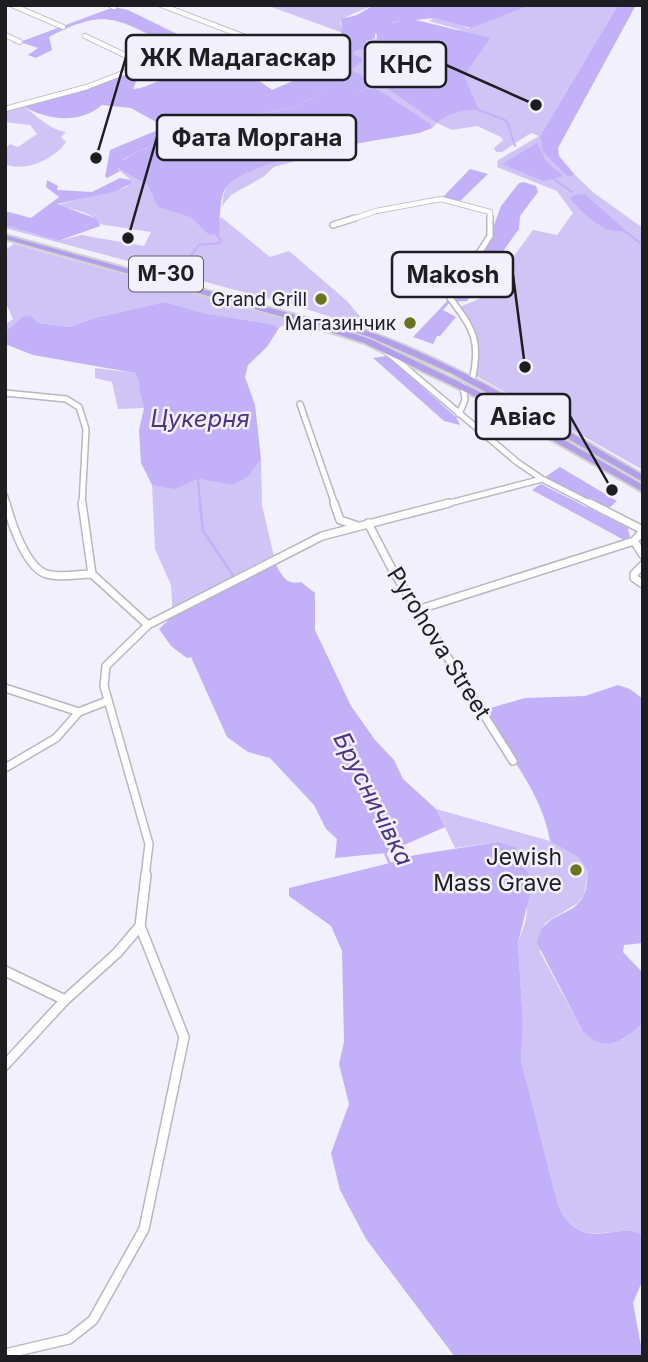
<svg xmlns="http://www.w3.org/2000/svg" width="648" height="1362" viewBox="0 0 648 1362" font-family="Inter,sans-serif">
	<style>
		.green { fill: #cfc4f5 }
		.forest { fill: #c2b1f8 }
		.water { fill: #c2b0f8 }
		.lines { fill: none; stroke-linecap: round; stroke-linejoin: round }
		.stream-far1 { stroke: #c2b0f8; stroke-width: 2 }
		.stream { stroke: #c2b0f8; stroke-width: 2.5 }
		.minor-far3-casing { stroke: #b9b6c1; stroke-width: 6 }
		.minor-far2-casing { stroke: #b9b6c1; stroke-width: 8 }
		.minor-far1-casing { stroke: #b9b6c1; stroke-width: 10 }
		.minor-casing { stroke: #b9b6c1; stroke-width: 12 }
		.trunk-casing { stroke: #d2d2d3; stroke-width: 4 }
		.minor-far3 { stroke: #fff; stroke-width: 4.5 }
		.minor-far2 { stroke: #fff; stroke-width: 5 }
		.minor-far1 { stroke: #fff; stroke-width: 7 }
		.minor { stroke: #fff; stroke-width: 9 }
		.trunk { fill: #b39eea; fill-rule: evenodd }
		.poi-dot { fill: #6b731c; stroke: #f2f0fc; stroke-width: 2.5 }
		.labels { text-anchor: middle; stroke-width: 5; stroke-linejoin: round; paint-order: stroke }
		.far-poi-label { font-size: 19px; fill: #1e1d21; stroke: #f2f0fc; text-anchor: end }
		.shield { fill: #f2f0fc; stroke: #5e5c63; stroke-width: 2 }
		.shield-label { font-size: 21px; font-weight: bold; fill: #1e1d21 }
		.street-label { font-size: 23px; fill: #1e1d21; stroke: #f2f0fc }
		.poi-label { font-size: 23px; fill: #1e1d21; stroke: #f2f0fc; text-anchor: end }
		.water-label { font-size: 24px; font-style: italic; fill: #4e3384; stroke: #f2f0fc }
		.leader { fill: none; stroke: #1e1d21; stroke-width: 2.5 }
		.callout-dot { fill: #1e1d21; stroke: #f2f0fc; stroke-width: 2.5 }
		.callout { fill: #f2f0fc; stroke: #1e1d21; stroke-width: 2.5 }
		.callout-label { font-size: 24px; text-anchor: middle; font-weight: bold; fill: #1e1d21 }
	</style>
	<rect width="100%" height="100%" fill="#f2f0fc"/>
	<path class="green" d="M266,5H373C363,11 347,14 340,22L343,33Z
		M410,5H442V18L468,28L531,5H618L540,136L568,177L575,175L594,193L643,228V470L473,374C479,341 479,335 457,308L484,297L533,230L557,235L573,213L557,191L497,167L498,160L539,136L531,133L502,152H496L494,148L503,140L501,137L477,126L452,130L437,123L432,128L431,124L379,90L369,88L350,70L364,59L354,54L355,51L367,46L366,44L370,39L461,30L429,21L433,19Z
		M21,105C37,115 48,129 66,132L61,137L66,142C55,159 24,173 5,164V149L10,144L18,147L37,134L30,125L5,122V109Z
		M343,148L337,155L314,156L274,167L263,177L231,195L222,206C223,202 223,195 225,190C237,163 316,152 343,148Z
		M119,166L218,224L221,217L270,257L289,251L347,301L371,330L303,308L5,228V225L58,241L81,235L144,246L151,232L99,224C91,210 70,210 57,205L127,187L131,180L120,171Z
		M14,244L291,320L279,328L271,324L208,314L164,302L94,318L70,327L38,323L5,332V325L13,319L5,301V250Z
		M95,368L135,373L141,383L139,390L144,408L118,409L112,382L95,378Z
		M261,459L262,505L276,565L173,616L171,585L155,549L152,485L175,488L198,479L233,485L248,477Z
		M436,809L550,841L579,858L588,872L584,895L578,903L545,923L540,952L582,1030L622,1040L643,1024V1235C616,1219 583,1256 558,1205L521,1062L523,1023L518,943L526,920L529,874L498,842L455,848Z"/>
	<path class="forest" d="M374,5H427L428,13L435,18L393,22L375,34V38L367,41L366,48L355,51L354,54L364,59L351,70L370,80L367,84L369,88L357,92H324L295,107L243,117L196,130L134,153L124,159L118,168L120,171L107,178L105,177L110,150L165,127L131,108L102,105C79,125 46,120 21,105L121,74L138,76L133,89L141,88L179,73L164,66L167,59L163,54L169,45C117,19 106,7 49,37L52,50L36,58L28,55L38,48L20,42L114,7L128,10L177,34L196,52L254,77L272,90L304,76L327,70C339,51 343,40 341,19L357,15Z
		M618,5H636L558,148L559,156L575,175L568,177L543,152L540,136Z
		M470,169L488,174L458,203L441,199Z
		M120,178L131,180V184L113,192L57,204L97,219L100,226L58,241L5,225V211L31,218L59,197L46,187L47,180L58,186L57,190L92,192Z
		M524,182L536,186L538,192L520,216L519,229L467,301L450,302L443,310L456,317L440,336H437L433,344L413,337L450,298L490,236L501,206L519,183Z
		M387,356L456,417L460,425L444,421L373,358Z
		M560,467L617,501L608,509L542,479Z
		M541,484L628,528L630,537L624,540L532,490Z
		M618,685L630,689L643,699V943L624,945L623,952L643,973V1024C621,1041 606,1055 582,1030L537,943C543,910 573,919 584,895C587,888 587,879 588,872L579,858L550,841C542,792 506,751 480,711L525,698L585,696Z"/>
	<path class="water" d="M427,5H531L471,28L435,18L428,13Z
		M412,19L490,38L464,76L479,110C463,110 449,112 437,123L387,88L386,85L395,76L379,55L376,30L385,24Z
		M369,88L379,90L431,124L432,128L419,133C383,140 238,158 224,191C220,201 219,222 220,234L217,235L208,234L191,217L158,207L148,185L118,168L119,163L134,153L196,130L243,117L295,107L324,92H357Z
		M537,143L546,161L563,176L543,181L502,164Z
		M585,194L623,228L624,231C604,235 583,213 570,199L574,195Z
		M164,302L208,314L271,324L279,328L267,347L248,365L245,377L255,405L261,459L248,477L233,485L198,479L175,489L152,485L141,463L139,430L144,408L139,390L140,383L135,373L33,355L5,344V332L24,316H30L38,323L70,327L94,318Z
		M272,564L276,565C283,577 286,585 301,582L315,593V630L351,706L375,740L394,760L403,779L436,809L445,827L386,853L335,858L337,839L326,829L314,805L270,758L248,752L227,737L191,657L187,658L171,646L159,629L173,616Z
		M498,842L515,847L522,855L523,865L529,874L531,889L518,943L523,1023L521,1061L558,1205C583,1257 617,1219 643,1235V1279L633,1303L643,1357H455L366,1239L340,1190L331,1153L349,1104L339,1064L344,1042L342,951L331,926L289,896V888L390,863L415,855Z"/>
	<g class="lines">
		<path class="stream-far1" d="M477,109L507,121L515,146
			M552,178L572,192
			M623,230L643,245
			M182,267L199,245L220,243L221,240L216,234
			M198,479L200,505"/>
		<path class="stream" d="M200,503L203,531L235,578
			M384,851L390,864"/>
		<defs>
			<path id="minor-far3" d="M12,5L63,27
				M110,5L114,7
				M161,5L298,57L271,70
				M5,35L20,42
				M5,109L87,87L141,66L139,62L85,36
				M350,220L376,211L441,199L490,212V220"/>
			<path id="minor-far2" d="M333,225L355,218
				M381,347L517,462L542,479L593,505
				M472,381C481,341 474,330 450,298L490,236V218
				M5,393L66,399L79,407L86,429L82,505
				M300,404L335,505
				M459,414L465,400L463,386
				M5,497L7,505
				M442,505L542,479"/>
			<path id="minor-far1" d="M6,503C11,522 24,561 42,572C54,579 78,574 92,574
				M82,503L92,574L148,625
				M334,503L340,520L358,526
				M590,503L643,530
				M368,523L393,571L513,761
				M634,541L643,555
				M643,565L634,574V578L643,584
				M417,610L634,541L643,531
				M5,688L79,712
				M5,768L56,738L79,712L107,701
				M145,877L149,844L104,686L106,666L148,625L322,536L449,503"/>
			<path id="minor" d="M5,971L65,1000
				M5,1065L65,1000L117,953L140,926L146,875
				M5,1354L69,1339L93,1320L144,1229L184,1037L140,926"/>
			<path id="trunk" d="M5,235L296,315L370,339L484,394L643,485V492L478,398L364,343L290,319L5,239Z
				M331,320H337C364,330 391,339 417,351C496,386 569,432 643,475V482L527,415L451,373L372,338L331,324Z"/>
		</defs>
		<use href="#minor-far3" class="minor-far3-casing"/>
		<use href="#minor-far2" class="minor-far2-casing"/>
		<use href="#minor-far1" class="minor-far1-casing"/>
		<use href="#minor" class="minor-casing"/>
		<use href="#trunk" class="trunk-casing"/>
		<use href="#minor-far3" class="minor-far3"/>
		<use href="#minor-far2" class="minor-far2"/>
		<use href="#minor-far1" class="minor-far1"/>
		<use href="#minor" class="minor"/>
		<use href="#trunk" class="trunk"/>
	</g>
	<g class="poi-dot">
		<circle cx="321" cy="299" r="7"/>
		<circle cx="410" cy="323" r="7"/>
		<circle cx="576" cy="870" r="7"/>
	</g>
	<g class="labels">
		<g class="far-poi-label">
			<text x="307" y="306">Grand Grill</text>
			<text x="396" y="330">Магазинчик</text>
		</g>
		<rect class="shield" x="129" y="256.5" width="74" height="35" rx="5"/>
		<g class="shield-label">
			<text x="166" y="281">М-30</text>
		</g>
		<g class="street-label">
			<text transform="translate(439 643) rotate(58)" y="8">Pyrohova Street</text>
		</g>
		<g class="poi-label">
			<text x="562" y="865">Jewish<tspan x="562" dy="26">Mass Grave</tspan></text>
		</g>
		<g class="water-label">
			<text x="200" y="427">Цукерня</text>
			<text transform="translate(373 799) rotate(63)" y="8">Брусничівка</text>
		</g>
	</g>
	<path class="leader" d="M96 158L126 57M536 105L446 65M128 238L157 137M525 367L513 275M612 490L570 416"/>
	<g class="callout-dot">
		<circle cx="96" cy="158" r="7"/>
		<circle cx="536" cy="105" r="7"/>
		<circle cx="128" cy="238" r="7"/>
		<circle cx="525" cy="367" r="7"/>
		<circle cx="612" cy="490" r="7"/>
	</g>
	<g class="callout">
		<rect x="126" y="35" width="224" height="45" rx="7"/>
		<rect x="365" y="42" width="81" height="45" rx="7"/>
		<rect x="157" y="115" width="199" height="45" rx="7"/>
		<rect x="392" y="252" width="121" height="45" rx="7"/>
		<rect x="476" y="394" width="94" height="45" rx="7"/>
	</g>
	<g class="callout-label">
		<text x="238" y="66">ЖК Мадагаскар</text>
		<text x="406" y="73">КНС</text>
		<text x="257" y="146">Фата Моргана</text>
		<text x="453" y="283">Makosh</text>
		<text x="523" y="425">Авіас</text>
	</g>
	<rect width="648" height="1362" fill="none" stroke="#1e1d21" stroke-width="14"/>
</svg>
